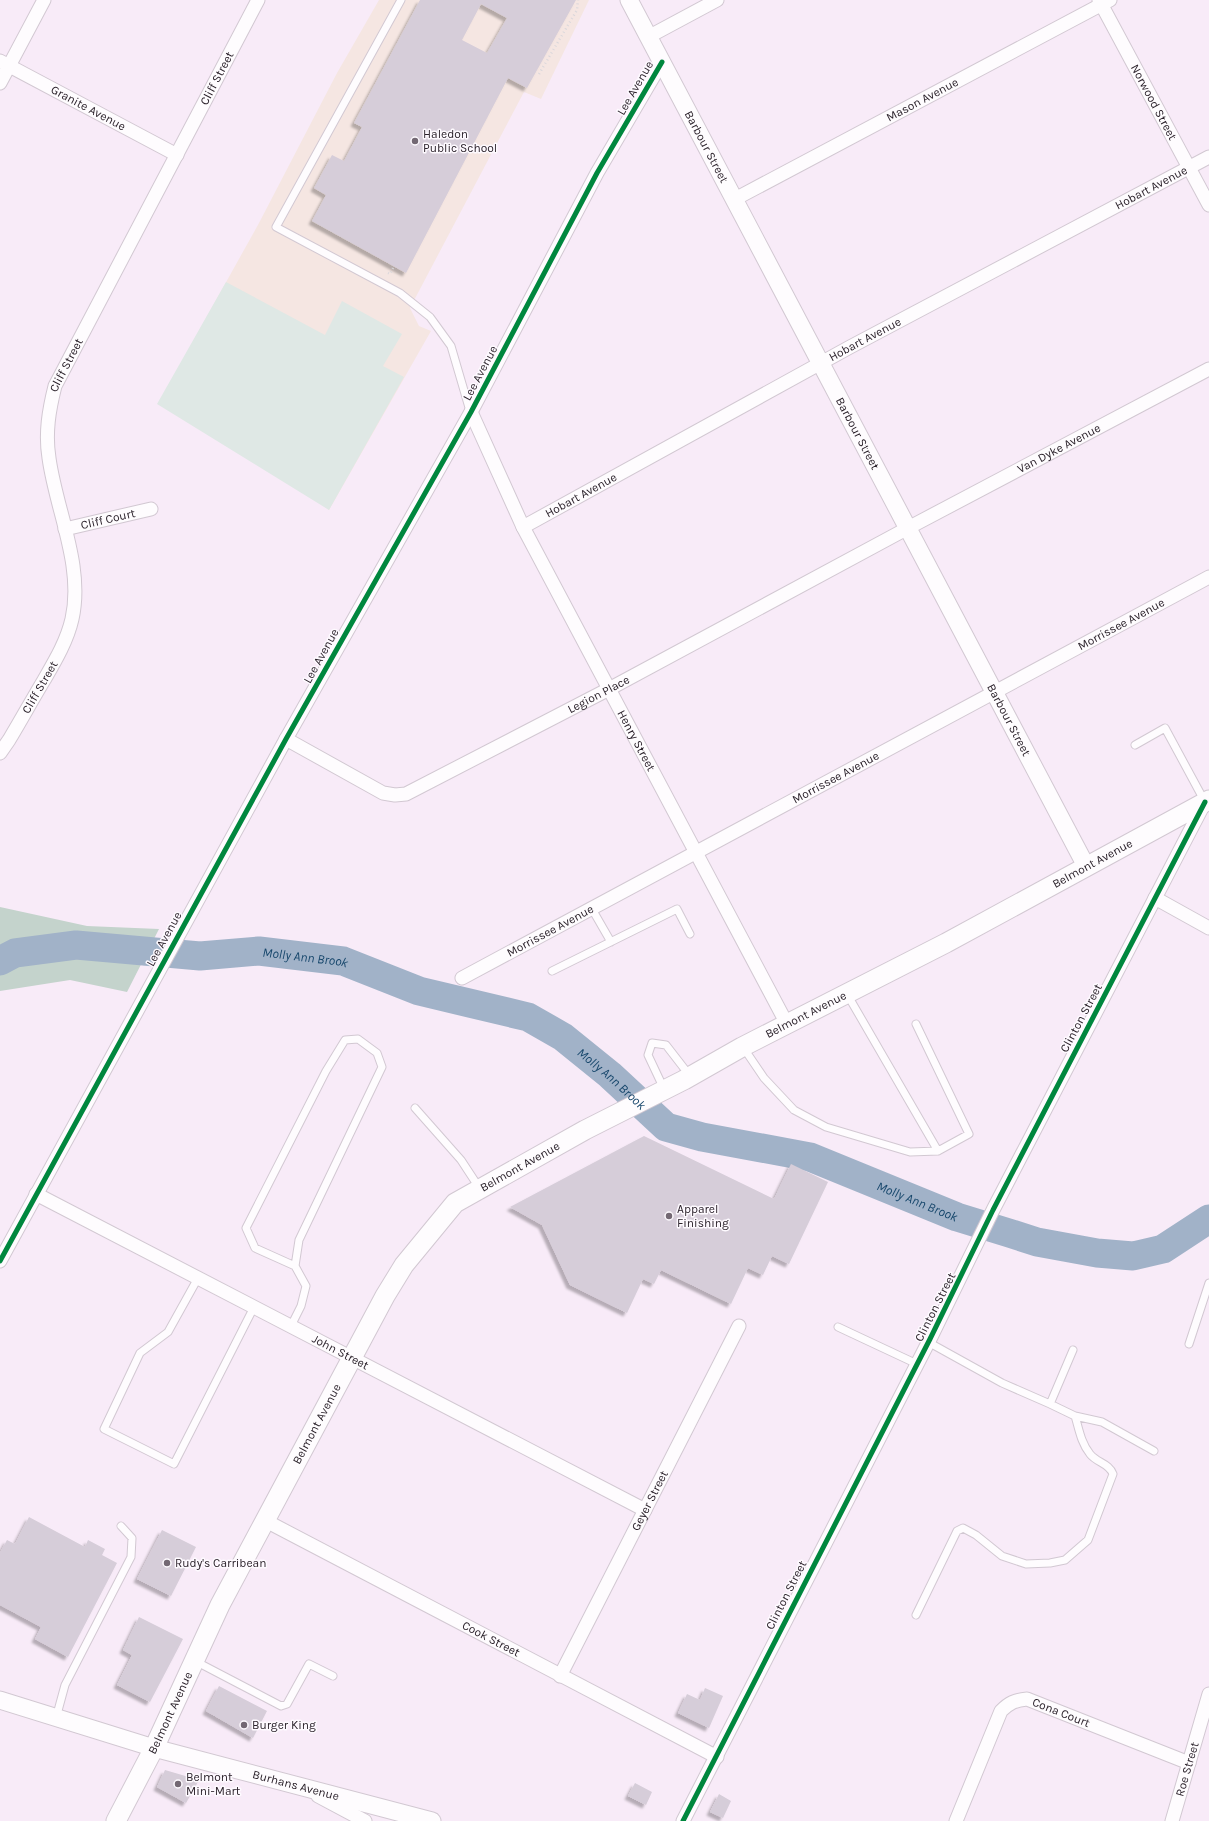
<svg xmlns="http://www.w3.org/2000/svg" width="1209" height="1821" viewBox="0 0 1209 1821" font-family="Karla,sans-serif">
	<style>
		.education { fill: #f5e6e2 }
		.green { fill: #dfe8e5 }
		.forest { fill: #c4d3cc }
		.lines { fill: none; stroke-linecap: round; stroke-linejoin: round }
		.river { stroke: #a1b2c8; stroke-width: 29 }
		.building { fill: #d6cdd9; fill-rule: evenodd; filter: url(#shadow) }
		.service-casing { stroke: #d2c8d2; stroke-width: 9 }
		.minor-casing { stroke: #d2c8d2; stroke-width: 15 }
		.tertiary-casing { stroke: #d2c8d2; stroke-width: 19 }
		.secondary-casing { stroke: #d2c8d2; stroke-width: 21 }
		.path { stroke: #dad7db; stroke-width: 2.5; stroke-dasharray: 1 3; stroke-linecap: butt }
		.service { stroke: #fefcfe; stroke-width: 7 }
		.minor { stroke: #fefcfe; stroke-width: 13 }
		.tertiary { stroke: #fefcfe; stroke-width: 17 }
		.secondary { stroke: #fefcfe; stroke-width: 19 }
		.cycleway-casing { stroke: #fefaff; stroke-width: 8 }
		.cycleway { stroke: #00873e; stroke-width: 5 }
		.poi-dot { fill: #736873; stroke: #fefaff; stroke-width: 1.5 }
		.labels { text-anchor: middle; stroke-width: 3; stroke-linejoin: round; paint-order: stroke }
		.street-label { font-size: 12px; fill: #2b222b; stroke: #fefaff }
		.poi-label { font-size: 12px; fill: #2b222b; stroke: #fefaff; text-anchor: start }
		.water-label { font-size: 13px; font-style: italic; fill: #16466b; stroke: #fefaff }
	</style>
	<defs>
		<filter id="shadow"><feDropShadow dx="-3.5" dy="3.5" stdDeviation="1" flood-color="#0004"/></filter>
	</defs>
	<rect width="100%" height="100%" fill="#f8ebf8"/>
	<path class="education" d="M379,0H589L541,99L524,92L410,308L419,326L431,331L329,510L166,390L259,223L337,73Z"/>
	<path class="green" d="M226,282L325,335L342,301L402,334L383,366L404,377L329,510L157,404Z"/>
	<path class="forest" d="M0,907L87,926L159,929L127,992L70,980L0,991Z"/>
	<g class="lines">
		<path class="river" id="s1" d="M0,961L15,953L76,945L200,956L259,951L343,961L419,991L528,1017L563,1037L610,1075L666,1127L702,1137L810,1157L957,1217L1009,1233L1037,1242L1097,1253L1133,1256L1163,1249L1209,1219"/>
	</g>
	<path class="building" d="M420,0H576L527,88L508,78L406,273L312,221L326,195L314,188L332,155L344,161L362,127L354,123ZM481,4L507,18L487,53L462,40Z
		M644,1136L774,1199L791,1164L828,1182L789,1264L772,1256L763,1275L748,1268L731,1304L661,1270L654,1284L643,1279L627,1313L570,1285L542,1225L510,1207Z
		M29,1517L85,1547L88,1540L105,1549L102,1555L117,1563L68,1657L35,1639L41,1627L0,1605V1553L7,1540L15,1544Z
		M162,1530L196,1547L171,1596L137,1579Z
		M139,1617L183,1639L150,1702L117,1685L132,1655L123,1650Z
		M219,1686L267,1711L253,1738L206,1711Z
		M705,1688L723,1696L709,1728L678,1713L687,1694L700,1700Z
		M165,1770L199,1780L186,1803L157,1787Z
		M635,1783L652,1792L646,1805L628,1796Z
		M719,1794L731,1801L723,1818L710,1812Z"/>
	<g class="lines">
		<defs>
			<path id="service" d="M401,0L276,227L400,293L430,317L451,346L470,411
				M1135,745L1165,728L1205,802
				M592,909L611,942
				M552,971L677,909L690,934
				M847,994L938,1151L969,1134L916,1024
				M743,1047L764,1078L794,1110L826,1127L910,1152L938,1151
				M664,1089L648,1055L652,1043L666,1045L690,1076
				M415,1108L461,1160L480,1189
				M198,1278L168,1332L140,1353L104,1429L174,1464L254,1307
				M291,1326L301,1306L306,1286L295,1266L299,1240L382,1067L377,1053L358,1039L345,1040L326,1071L246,1228L255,1248L295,1266
				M838,1327L917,1364
				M928,1342L1002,1383L1050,1404L1073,1350
				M1189,1344L1209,1283
				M1075,1416L1102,1422L1154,1451
				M916,1615L957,1531L963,1528L976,1535L1002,1556L1026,1564L1050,1563L1065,1560L1088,1540L1113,1474C1109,1463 1097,1463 1090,1454C1081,1443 1079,1429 1075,1416L1050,1404
				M195,1661L281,1706L287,1704L309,1664L333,1676
				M56,1718L65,1685L131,1557L132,1538L121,1526"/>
			<g id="minor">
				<path id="s2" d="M1099,0L1209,205"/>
				<path d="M648,37L717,0"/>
				<path id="s3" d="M0,61L177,155"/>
				<path d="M0,83L44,0"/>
				<path id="s4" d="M735,199L1110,0"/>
				<path id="s5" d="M471,412L523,527L787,1024"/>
				<path id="s6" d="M523,527L850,347L1209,157"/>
				<path id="s7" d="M65,529L151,509"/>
				<path id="s8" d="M286,739L383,793L395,795L406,794L609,689L908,528L1209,369"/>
				<path id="s9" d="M0,753L9,740C21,720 32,700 44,680C55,661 67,641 72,619C84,566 56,510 49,458C45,433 49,410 55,386L258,0"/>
				<path d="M1155,898L1209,928"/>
				<path id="s10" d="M462,978L1209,577"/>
				<path id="s11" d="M36,1194L645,1510"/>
				<path d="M0,1261L286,739L471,412L597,173L662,62"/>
				<path id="s12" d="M266,1521L717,1757"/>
				<path id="s13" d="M560,1676L739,1326"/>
				<path d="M318,1796L365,1821"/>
				<path d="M683,1821L930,1339L993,1210L1205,802"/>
				<path id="s14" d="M956,1821L1001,1711C1009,1703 1015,1700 1027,1699L1189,1763"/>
				<path id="s15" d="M1172,1821L1209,1694"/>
			</g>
			<g id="tertiary">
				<path id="s16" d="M629,0L1086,866"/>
				<path id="s17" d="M0,1700L154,1748L432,1821"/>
			</g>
			<g id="secondary">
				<path id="s18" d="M116,1821L154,1748L220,1605L385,1296L404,1265L455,1203L585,1130L684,1080L742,1047L946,943L1209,800"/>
			</g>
		</defs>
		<use href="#service" class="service-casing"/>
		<use href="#minor" class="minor-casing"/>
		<use href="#tertiary" class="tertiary-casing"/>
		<use href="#secondary" class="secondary-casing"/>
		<path class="path" d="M539,74L577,10L578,0
			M388,273L390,274L394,266"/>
		<use href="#service" class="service"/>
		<use href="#minor" class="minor"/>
		<use href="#tertiary" class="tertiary"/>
		<use href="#secondary" class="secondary"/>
		<defs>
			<path id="cycleway" d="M0,1261L286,739L471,412L597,173L662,62
				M683,1821L930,1339L993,1210L1205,802"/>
		</defs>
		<use href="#cycleway" class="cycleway-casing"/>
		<use href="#cycleway" class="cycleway"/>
	</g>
	<g class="poi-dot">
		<circle cx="415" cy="141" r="4"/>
		<circle cx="669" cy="1216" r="4"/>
		<circle cx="167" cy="1563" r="4"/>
		<circle cx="244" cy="1725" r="4"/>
		<circle cx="178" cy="1784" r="4"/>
	</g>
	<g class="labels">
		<g class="street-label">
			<text dy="4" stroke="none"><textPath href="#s9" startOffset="737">Cliff Street</textPath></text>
			<text transform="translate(635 88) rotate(-60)" y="4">Lee Avenue</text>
			<text dy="4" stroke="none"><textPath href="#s4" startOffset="212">Mason Avenue</textPath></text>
			<text dy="4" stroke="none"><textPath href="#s2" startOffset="116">Norwood Street</textPath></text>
			<text dy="4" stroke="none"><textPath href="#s3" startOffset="100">Granite Avenue</textPath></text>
			<text dy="4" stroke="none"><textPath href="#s16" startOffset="166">Barbour Street</textPath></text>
			<text dy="4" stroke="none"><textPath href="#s6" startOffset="714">Hobart Avenue</textPath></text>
			<text dy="4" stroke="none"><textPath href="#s6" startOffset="390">Hobart Avenue</textPath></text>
			<text dy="4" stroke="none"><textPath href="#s9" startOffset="413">Cliff Street</textPath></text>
			<text transform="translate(480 373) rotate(-62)" y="4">Lee Avenue</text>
			<text dy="4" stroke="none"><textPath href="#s16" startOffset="490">Barbour Street</textPath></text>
			<text dy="4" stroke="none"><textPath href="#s8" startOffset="873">Van Dyke Avenue</textPath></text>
			<text dy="4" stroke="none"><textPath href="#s6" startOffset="66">Hobart Avenue</textPath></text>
			<text dy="4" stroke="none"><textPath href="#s7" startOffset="44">Cliff Court</textPath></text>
			<text dy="4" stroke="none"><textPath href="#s10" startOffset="748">Morrissee Avenue</textPath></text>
			<text transform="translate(321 656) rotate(-61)" y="4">Lee Avenue</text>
			<text dy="4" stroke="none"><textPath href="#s9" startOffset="77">Cliff Street</textPath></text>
			<text dy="4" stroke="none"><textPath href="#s8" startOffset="351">Legion Place</textPath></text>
			<text dy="4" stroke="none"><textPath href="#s16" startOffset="814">Barbour Street</textPath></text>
			<text dy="4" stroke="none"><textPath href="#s5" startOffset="368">Henry Street</textPath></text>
			<text dy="4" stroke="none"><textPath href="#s10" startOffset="424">Morrissee Avenue</textPath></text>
			<text dy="4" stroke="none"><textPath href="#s18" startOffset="1429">Belmont Avenue</textPath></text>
			<text dy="4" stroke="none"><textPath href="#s10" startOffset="100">Morrissee Avenue</textPath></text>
			<text transform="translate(164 939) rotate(-61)" y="4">Lee Avenue</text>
			<text dy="4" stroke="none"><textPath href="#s18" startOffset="1105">Belmont Avenue</textPath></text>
			<text transform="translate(1081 1018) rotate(-62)" y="4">Clinton Street</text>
			<text dy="4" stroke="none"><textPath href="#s18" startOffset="781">Belmont Avenue</textPath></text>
			<text transform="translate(935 1307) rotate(-63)" y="4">Clinton Street</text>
			<text dy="4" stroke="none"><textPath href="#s11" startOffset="343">John Street</textPath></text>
			<text dy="4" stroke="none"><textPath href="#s18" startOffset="445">Belmont Avenue</textPath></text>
			<text dy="4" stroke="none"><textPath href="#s13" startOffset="197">Geyer Street</textPath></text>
			<text transform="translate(786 1595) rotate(-63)" y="4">Clinton Street</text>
			<text dy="4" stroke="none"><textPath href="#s12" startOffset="254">Cook Street</textPath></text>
			<text dy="4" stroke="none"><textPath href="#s18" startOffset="121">Belmont Avenue</textPath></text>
			<text dy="4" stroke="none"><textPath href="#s14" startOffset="185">Cona Court</textPath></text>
			<text dy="4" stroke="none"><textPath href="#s15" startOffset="54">Roe Street</textPath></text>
			<text dy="4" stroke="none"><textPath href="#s17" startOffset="308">Burhans Avenue</textPath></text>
		</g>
		<g class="poi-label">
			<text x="423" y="138">Haledon<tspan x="423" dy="14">Public School</tspan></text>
			<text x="677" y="1213">Apparel<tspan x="677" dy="14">Finishing</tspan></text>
			<text x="175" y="1567">Rudy's Carribean</text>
			<text x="252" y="1729">Burger King</text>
			<text x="186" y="1781">Belmont<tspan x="186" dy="14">Mini-Mart</tspan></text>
		</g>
		<g class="water-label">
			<text dy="5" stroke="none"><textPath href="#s1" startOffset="309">Molly Ann Brook</textPath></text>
			<text dy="5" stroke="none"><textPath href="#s1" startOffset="645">Molly Ann Brook</textPath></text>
			<text dy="5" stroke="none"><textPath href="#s1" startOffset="981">Molly Ann Brook</textPath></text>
		</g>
	</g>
</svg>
